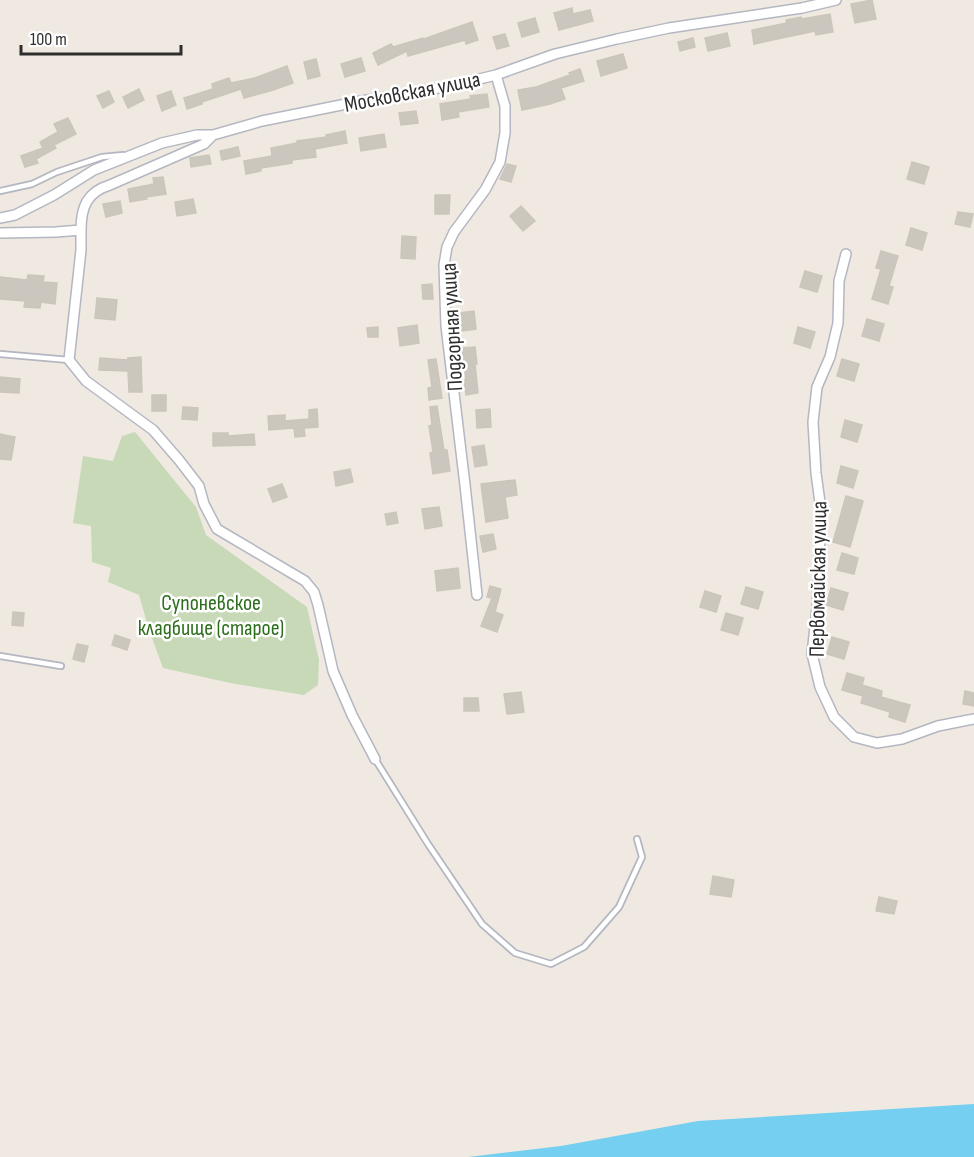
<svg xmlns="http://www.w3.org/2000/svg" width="974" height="1157" viewBox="0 0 974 1157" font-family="'Sofia Sans Condensed',sans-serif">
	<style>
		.cemetery { fill: #c8d9b8 }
		.water { fill: #75cff0 }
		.building { fill: #cbc7bf; stroke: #cbc5ba; stroke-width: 1.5 }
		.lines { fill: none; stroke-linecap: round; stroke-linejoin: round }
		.lane-casing { stroke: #b4b7c1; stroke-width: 8 }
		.street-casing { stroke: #b4b7c1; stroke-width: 12 }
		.lane { stroke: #fff; stroke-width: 4.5 }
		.street { stroke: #fff; stroke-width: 9 }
		.labels { text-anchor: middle; stroke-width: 5; stroke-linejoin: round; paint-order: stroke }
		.street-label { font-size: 22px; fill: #2e2e2e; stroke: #fff }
		.park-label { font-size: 22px; fill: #2c6e1b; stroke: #fff }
	</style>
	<rect width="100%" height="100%" fill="#efe9e1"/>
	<path class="cemetery" d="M135,432L196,507L206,535L307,607L319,660L318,685L304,695L230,683L163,668L149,630L139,595L108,582L111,568L92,562L91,526L73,523L83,456L113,461L122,436Z"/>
	<path class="water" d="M974,1104V1157H468L561,1146L698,1121Z"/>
	<path class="building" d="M872,0L876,19L855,23L851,4Z
		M572,8L573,14L590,10L593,21L559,30L554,13Z
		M830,14L833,32L816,35L815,31L754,44L752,30L787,23L786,20L801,17L802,19Z
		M535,18L539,32L522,37L518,23Z
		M472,22L478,40L466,44L465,40L408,56L407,51L378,65L373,53L391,44L393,47L423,38L424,39Z
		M727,33L730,46L708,51L705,38Z
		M505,34L509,46L497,49L493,37Z
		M693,38L695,47L680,51L678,42Z
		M623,54L627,68L601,76L597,61Z
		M361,58L365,71L345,77L341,64Z
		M316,59L320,76L308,79L304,62Z
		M287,66L293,83L270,91L244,98L241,89L202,102V104L187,109L184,98L213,89L212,84L229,78L231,83L255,78Z
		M580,69L584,81L561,88L565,99L550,104L522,110L518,90L536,87L570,75L569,73Z
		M139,89L144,100L128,108L123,97Z
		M109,91L114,102L103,108L97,96Z
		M171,91L176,105L162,111L157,96Z
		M487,94L489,107L458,112L459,117L442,120L440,104L471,99L470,96Z
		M416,111L418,123L401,125L399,113Z
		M68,118L76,134L54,145L56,148L36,159L38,163L25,167L21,156L43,148L40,142L58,132L54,124Z
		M345,131L347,143L315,149L316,157L292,160V163L261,168V171L246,174L244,161L272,156L271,148L297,143V141L327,137L326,135Z
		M384,134L386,147L361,151L359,138Z
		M238,147L240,156L222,160L220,151Z
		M209,155L211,164L191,167L190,158Z
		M912,162L929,167L924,184L907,179Z
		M507,164L516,166L511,182L500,179Z
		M163,177L166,194L146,197L147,199L130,202L128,189L154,184L153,178Z
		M435,195H450L449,214H435Z
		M193,199L196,213L177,216L175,202Z
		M120,201L122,213L106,217L103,204Z
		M521,206L535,221L523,231L510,216Z
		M958,212L973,214L970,227L955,224Z
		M911,228L927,233L922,250L906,245Z
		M402,236L416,237L415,259L401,258Z
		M881,251L898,256L889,286L893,287L888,304L872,299L881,269L876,268Z
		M805,271L822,276L817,292L800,287Z
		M28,275L44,276L43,282L57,283L55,304L41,302L40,308L24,307L25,301L0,299V277L27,280Z
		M432,284L433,299H423L422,285Z
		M97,298L117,300L115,320L95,318Z
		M474,311L476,329L462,331L459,313Z
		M867,319L884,324L879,341L862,336Z
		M417,325L419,343L400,346L398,328Z
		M378,327V337H368L367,328Z
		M798,327L815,332L810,348L794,343Z
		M475,347L477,364H475L478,393L466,395L464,380H466L462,348Z
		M141,357L142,392H129L128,371L99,370L100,358L128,360V358Z
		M436,359L442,398L429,400L428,388L432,387L428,360Z
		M842,359L859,364L854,381L837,376Z
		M0,377L20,379L19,393L0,392Z
		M152,395H166V411H152Z
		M437,406L444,450H447L450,471L433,474L430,453L433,452L429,426L432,425L430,407Z
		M183,407L198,408L197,420L182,419Z
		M317,409L318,427L304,428L305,436L295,437L294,428L269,430L268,416L285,415V421L309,419V410Z
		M490,409L491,427L477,428L476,410Z
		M845,420L862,425L857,442L841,437Z
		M213,433H228V436L254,434L255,445L213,446Z
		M0,434L15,437L11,460L0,459Z
		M484,445L487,465L475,467L472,447Z
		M841,466L858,471L853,488L837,483Z
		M350,469L353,482L336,486L334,472Z
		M515,480L517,495L505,497L508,518L486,522L481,484Z
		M282,484L287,497L273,502L268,489Z
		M846,496L863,501L850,547L833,542Z
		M439,507L442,526L425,529L422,509Z
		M396,512L398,523L387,525L385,514Z
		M493,534L496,549L483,552L480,536Z
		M842,553L858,558L854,574L837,570Z
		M458,568L460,588L437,591L435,571Z
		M490,586L501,589L495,612L503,615L497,632L481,626L492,598L487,597Z
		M746,587L763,592L758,609L741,604Z
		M831,588L848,593L843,610L826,605Z
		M705,591L721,596L716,612L700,607Z
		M13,612L24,613L23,626L12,625Z
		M726,613L743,618L738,635L721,630Z
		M115,635L130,640L127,650L112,645Z
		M832,637L849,642L844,659L827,654Z
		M77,644L88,646L84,662L73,659Z
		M847,673L864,678L862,685L882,691L881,697L910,705L905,722L889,717L890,712L861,703L863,696L842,690Z
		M965,691L974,693V706L963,704Z
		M521,692L524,712L507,714L504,694Z
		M464,698H478L479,711H464Z
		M713,876L734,880L731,897L710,894Z
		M879,897L897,901L894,914L876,911Z"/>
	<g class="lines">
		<defs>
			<path id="lane" d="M0,191L32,184L57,172L102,157L123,155
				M0,354L69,360
				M0,656L61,666
				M375,759L428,844L482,924L515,953L551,964L584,947L619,907L642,857L637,839"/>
			<path id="street" d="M0,218L15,215L54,195L94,170L162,143L197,135H213L262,121L356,102L450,86L496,75L555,54L617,39L669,28L802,8L836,0
				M81,230V250L69,360L86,381L153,430L179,460L199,486L204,504L217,529L305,581L314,592L318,605L333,671L352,715L375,759
				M0,233L56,232L81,230C81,207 87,192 110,185L204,144L213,135
				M846,254L839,281L838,323L830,357L817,387L813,422L816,473L821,510L817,608L812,654L820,687L834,717L854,737L877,743L902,739L938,726L974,719
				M477,595L465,485L446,326L444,265L447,247L454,232L485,190L500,162L505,133V106L496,75"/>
		</defs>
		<use href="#lane" class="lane-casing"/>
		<use href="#street" class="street-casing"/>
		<use href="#lane" class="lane"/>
		<use href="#street" class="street"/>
	</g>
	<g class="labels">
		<g class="street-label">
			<text transform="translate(412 91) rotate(-11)" y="8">Московская улица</text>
			<text transform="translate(451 327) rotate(-93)" y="8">Подгорная улица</text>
			<text transform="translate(817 579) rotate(-89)" y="8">Первомайская улица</text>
		</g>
		<g class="park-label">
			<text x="211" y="610">Супоневское<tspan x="211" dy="25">кладбище (старое)</tspan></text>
		</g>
	</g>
	<path d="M21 45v9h160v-9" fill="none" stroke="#2e2e2e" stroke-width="3"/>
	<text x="30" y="45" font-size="18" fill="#2e2e2e" stroke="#ffffff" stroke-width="4.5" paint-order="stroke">100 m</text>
</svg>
